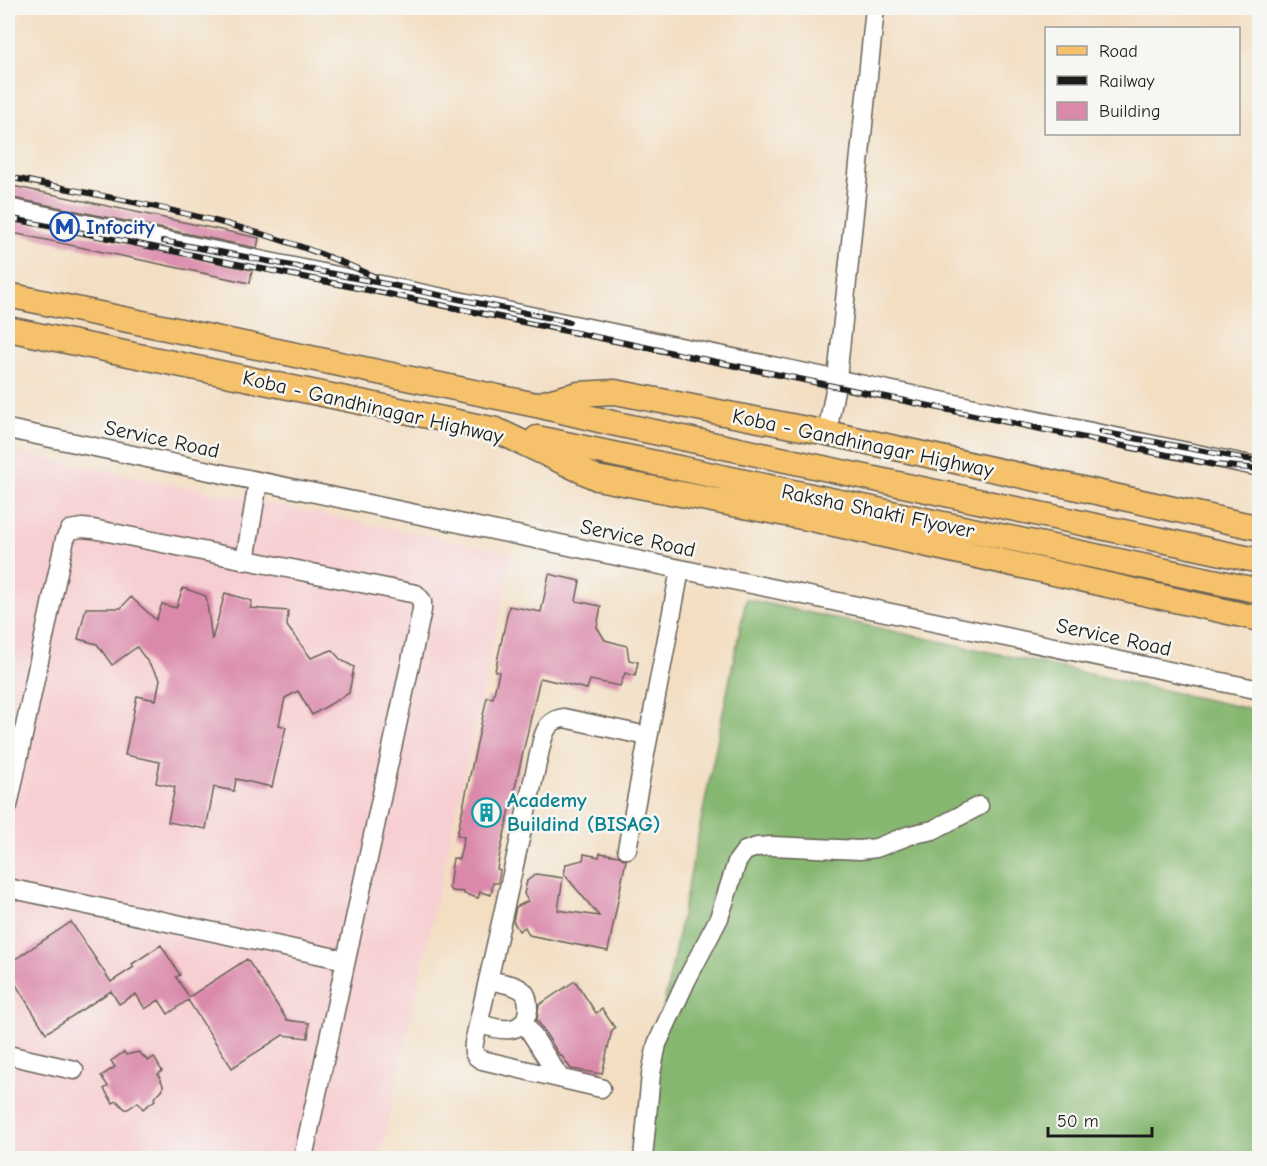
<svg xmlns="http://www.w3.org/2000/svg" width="1267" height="1166" viewBox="0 0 1267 1166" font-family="'Comic Neue',sans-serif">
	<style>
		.built { fill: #f7cfd2 }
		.forest { fill: #86b771; stroke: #516a46; stroke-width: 1.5 }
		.building { fill: #da89aa }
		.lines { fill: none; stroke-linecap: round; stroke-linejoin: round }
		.minor-casing { stroke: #676056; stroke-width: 21 }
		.major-casing { stroke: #676056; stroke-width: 27 }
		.minor { stroke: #fff; stroke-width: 18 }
		.major { stroke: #f5c16b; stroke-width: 24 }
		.rail-casing { stroke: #1c1c1c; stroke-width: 6 }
		.rail { stroke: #f6f6f2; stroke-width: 4; stroke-dasharray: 11; stroke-linecap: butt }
		.labels { text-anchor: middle; stroke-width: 5; stroke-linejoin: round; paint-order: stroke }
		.transit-label { font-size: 21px; font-weight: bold; fill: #164399; stroke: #f6f6f2; text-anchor: start }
		.street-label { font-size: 21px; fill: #1c1c1c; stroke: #f6f6f2 }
		.culture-label { font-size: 21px; font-weight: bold; fill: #0d838f; stroke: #f6f6f2; text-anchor: start }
	</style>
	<rect width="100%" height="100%" fill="#f6f6f2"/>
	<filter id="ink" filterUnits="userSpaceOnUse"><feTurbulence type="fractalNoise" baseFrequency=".0167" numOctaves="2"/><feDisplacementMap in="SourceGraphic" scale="12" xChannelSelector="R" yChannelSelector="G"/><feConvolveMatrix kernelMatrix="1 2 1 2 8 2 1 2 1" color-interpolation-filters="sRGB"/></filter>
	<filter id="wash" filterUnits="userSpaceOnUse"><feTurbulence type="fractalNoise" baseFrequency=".008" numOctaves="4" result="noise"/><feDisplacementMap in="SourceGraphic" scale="24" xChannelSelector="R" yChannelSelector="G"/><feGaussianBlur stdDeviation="1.35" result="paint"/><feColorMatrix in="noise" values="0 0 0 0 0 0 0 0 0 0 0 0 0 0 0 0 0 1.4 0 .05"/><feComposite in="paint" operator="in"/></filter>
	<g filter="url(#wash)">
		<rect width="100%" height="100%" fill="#f3dec2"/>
		<path class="built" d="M8,451L513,553L380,1158H8Z"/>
		<path class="forest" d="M746,599L1259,711V1158H633Z"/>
		<g id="blocks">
			<path class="building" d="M8,185L259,238L257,248L8,197Z
				M8,219L252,270L250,283L8,232Z
				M549,574L580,581L576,601L601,606L597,627L605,640L627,646L629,660L638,662L635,676L625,673L620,686L590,680L587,689L540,678L500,853L497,869L500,870L498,883H493L491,895L480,892L478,898L464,894V892L451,891L449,887L453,858L459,859L464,837L457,835L487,697L493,698L499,672L495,671L509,606L541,612Z
				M183,588L206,596L212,640L225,593L252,601L250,608L288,611L287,626L311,658L332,650L341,660L354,667L349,693L312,715L298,691L285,698L279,725L286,727L272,787L236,779L234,791L214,787L206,829L168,822L175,787L156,783L160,762L125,755L137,696L156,700L160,679L137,647L112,665L97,644L78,639L86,608H121L131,597L156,620L162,604L176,608Z
				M600,853L619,856L626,860L608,951L529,935L525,927L519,931L513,921L516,907L528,901L524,894L527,881L536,874L563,878L558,910L599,916L564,874L566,864L583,860L584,854L599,857Z
				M71,922L111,982L134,967L132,964L161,945L180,975L176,977L189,997L247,959L287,1020L309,1023L308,1038L283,1035L232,1068L188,1000L168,1014L159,1000L145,1009L136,994L119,1004L111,991L46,1033L8,972V964Z
				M575,981L596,1013L602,1009L615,1028L612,1030L602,1074L571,1069L561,1055L560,1056L537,1020L539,1005Z
				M124,1052L126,1055L139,1052L148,1061L154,1057L162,1071L158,1074L163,1085V1089L154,1098L155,1100L143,1109L138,1102L128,1109H125L117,1101L113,1103L104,1089L108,1086L101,1076L115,1067L111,1061Z"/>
		</g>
	</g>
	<g filter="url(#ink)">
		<use href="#blocks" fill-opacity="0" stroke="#676056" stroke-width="1.5"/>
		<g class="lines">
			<defs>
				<path id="minor" d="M8,208L1260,467
					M8,429L1260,690
					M827,433L837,379L875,8
					M245,561L258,482
					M8,806L65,539L70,530L82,528L93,529L416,594L422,601V610L303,1158
					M627,849L680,570
					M8,888L345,960
					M524,1022L560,1078
					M479,1023C497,1030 524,1037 528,1010C528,1004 528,997 524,992C517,984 499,983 489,980
					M8,1055L74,1070
					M601,1088L482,1060C473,1056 473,1051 474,1043L542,741C546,727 550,720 564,718L647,736
					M643,1158L651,1074L657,1044L686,981L719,918L737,862L745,851L757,847L772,846L860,850L876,848L910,835L933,830L979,806"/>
				<path id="major" d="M8,295L536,405L578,394L615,392L827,433L1260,528
					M8,329L496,430L597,478L812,519L1260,619
					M541,406L612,423L1260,561
					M537,438L1260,591"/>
			</defs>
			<use href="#minor" class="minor-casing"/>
			<use href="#major" class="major-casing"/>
			<use href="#minor" class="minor"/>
			<use href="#major" class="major"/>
			<defs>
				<path id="rail" d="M8,177C131,202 260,222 375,277
					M8,218L388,294L1216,465L1260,469
					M163,241L391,285L569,322
					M1101,432L1258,461"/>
			</defs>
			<use href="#rail" class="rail-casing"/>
			<use href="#rail" class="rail"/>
		</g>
	</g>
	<defs>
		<symbol id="metro-ring" viewBox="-11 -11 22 22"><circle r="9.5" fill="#f6f6f2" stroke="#1a4fb4" stroke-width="1.5"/><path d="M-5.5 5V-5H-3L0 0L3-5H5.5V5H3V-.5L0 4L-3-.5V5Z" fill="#1a4fb4"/></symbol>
		<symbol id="building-ring" viewBox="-11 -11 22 22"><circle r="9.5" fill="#f6f6f2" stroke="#0f9aa8" stroke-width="1.5"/><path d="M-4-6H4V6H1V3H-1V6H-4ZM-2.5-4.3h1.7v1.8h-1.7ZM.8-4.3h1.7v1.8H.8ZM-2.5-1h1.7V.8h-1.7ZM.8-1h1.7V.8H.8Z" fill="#0f9aa8"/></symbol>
	</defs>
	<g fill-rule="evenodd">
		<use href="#metro-ring" x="48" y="210" width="33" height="33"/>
		<use href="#building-ring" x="470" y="796" width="33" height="33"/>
	</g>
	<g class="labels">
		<g class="transit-label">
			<text x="86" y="234">Infocity</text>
		</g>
		<g class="street-label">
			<text transform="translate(373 407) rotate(13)" y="7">Koba - Gandhinagar Highway</text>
			<text transform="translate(162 439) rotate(12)" y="7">Service Road</text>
			<text transform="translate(863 443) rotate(12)" y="7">Koba - Gandhinagar Highway</text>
			<text transform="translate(878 511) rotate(12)" y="7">Raksha Shakti Flyover</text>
			<text transform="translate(638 538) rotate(12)" y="7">Service Road</text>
			<text transform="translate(1114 637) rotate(12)" y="7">Service Road</text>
		</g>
		<g class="culture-label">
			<text x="507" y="807">Academy<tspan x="507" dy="24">Buildind (BISAG)</tspan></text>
		</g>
	</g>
	<rect width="1267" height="1166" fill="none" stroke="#f6f6f2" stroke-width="30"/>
	<rect x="1045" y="27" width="195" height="108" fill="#f6f6f2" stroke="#9f9f9c" stroke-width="1.5"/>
	<rect x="1057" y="46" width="30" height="9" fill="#f5c16b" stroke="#9f9f9c" stroke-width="1.5"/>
	<text x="1099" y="57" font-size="18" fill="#1c1c1c">Road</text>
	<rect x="1057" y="76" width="30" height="9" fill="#1c1c1c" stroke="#9f9f9c" stroke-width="1.5"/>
	<text x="1099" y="87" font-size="18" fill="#1c1c1c">Railway</text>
	<rect x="1057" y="102" width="30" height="18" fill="#da89aa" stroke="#9f9f9c" stroke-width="1.5"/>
	<text x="1099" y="117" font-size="18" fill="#1c1c1c">Building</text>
	<path d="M1048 1127v9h104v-9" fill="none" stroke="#1c1c1c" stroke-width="3"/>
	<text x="1057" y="1127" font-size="18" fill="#1c1c1c" stroke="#f6f6f2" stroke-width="4.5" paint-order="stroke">50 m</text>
</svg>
